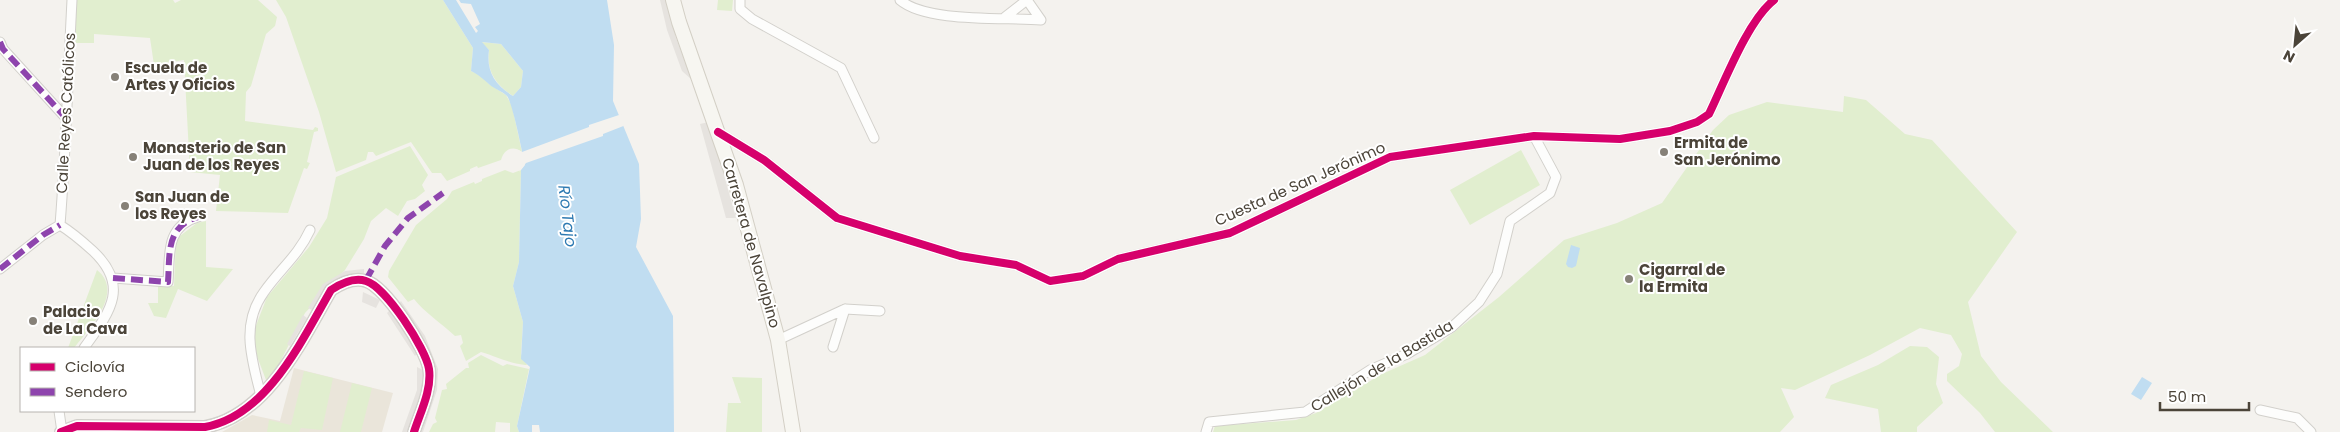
<svg xmlns="http://www.w3.org/2000/svg" width="2340" height="432" viewBox="0 0 2340 432" font-family="Poppins,sans-serif">
	<style>
		.education { fill: #eae5da }
		.green { fill: #e1eecf }
		.parking { fill: #e6e3df }
		.water { fill: #c0ddf1; fill-rule: evenodd }
		.pier { fill: #f4f2ee }
		.lines { fill: none; stroke-linecap: round; stroke-linejoin: round }
		.minor-casing { stroke: #d2d0cb; stroke-width: 11 }
		.tertiary-casing { stroke: #d2d0cb; stroke-width: 14 }
		.secondary-casing { stroke: #d3cfc5; stroke-width: 16 }
		.minor { stroke: #fdfdfc; stroke-width: 9 }
		.tertiary { stroke: #fdfdfc; stroke-width: 11 }
		.secondary { stroke: #f7f6f1; stroke-width: 14 }
		.quiet { stroke: #8e44ad; stroke-width: 6; stroke-dasharray: 12 6; stroke-linecap: butt }
		.cycleway-casing { stroke: #fff; stroke-width: 11 }
		.cycleway { stroke: #d6006c; stroke-width: 8 }
		.poi-dot { fill: #868178; stroke: #fff; stroke-width: 2 }
		.labels { text-anchor: middle; stroke-width: 4; stroke-linejoin: round; paint-order: stroke }
		.poi-label { font-size: 15px; font-weight: bold; fill: #4b4439; stroke: #fff; text-anchor: start }
		.street-label { font-size: 15px; fill: #4b4439; stroke: #fff }
		.water-label { font-size: 16px; font-style: italic; fill: #2e7ab2; stroke: #fff }
	</style>
	<rect width="100%" height="100%" fill="#f4f2ee"/>
	<path class="education" d="M294,368L393,393L382,432H222L252,415L280,421Z"/>
	<path class="green" d="M76,0H173L175,3L181,0H258L277,17L275,26L266,34L251,86L246,92L245,121L313,130L315,127L318,128V131L314,132L307,162L310,163L307,169L304,168L288,213L216,211L220,175L190,172L184,60L154,65L150,38L94,34V43H74Z
		M276,0H443L473,48L471,71L482,76L489,84L506,95L512,106L522,152C513,145 504,149 501,160L478,168L477,166L470,169V171L447,181L441,173H432L411,142L376,156L373,152H368L366,160L336,172L319,112L286,17Z
		M718,0H733L732,11L717,10Z
		M481,42L501,44L523,71L521,87L513,96C496,85 486,71 489,50Z
		M1844,96L1866,100L1905,134L1932,140L2017,232L1968,302L1981,356L2001,382L2053,432H1995L1980,413L1947,381V374L1959,366L1962,354L1951,335L1920,328L1870,355L1795,390L1781,388L1794,417L1780,432H1213L1215,426L1296,420L1316,413L1382,374L1425,355L1499,297L1564,240L1617,223L1662,203L1713,130L1729,115L1767,102L1843,112Z
		M410,146L428,175L422,185L425,191L415,199L407,201L398,216L386,208L371,221L364,239L345,270L305,313L275,372L266,380L255,351V328L267,297L309,247L327,218L336,177Z
		M1521,150L1540,185L1470,225L1450,190Z
		M505,170L513,173L521,170L519,262L513,286L523,322L521,354L527,365H525C508,363 498,357 481,352L466,361L460,346L463,343L461,335L455,336C442,324 423,311 414,299L408,302L388,277L389,271L416,225L447,199L452,191L474,182L475,184L482,181V179Z
		M206,221V267L233,269L207,301L178,289L166,318L154,316L148,303H158V285L174,286L176,239L197,223Z
		M97,270C125,292 89,329 74,348H68Z
		M1910,346L1927,347L1939,357L1936,384L1943,403L1917,427V432H1881L1878,409L1825,398L1831,385L1878,365Z
		M481,355L503,366L507,364L529,369L517,426L519,432H510V423L496,422L495,432H429L433,424L437,422L435,418L442,390L447,389L446,384L466,368H469L468,363Z
		M304,371L333,378L322,430L301,428L299,432H267L269,420L291,425Z
		M732,377L762,378V432H726L728,403H741Z
		M352,383L372,388L361,432H340Z"/>
	<path class="parking" d="M660,0H666L676,38L692,80L682,71L667,30Z
		M709,122L736,218H726L700,124Z
		M364,269V273L341,277L326,286L312,310L308,308L323,284L345,271Z
		M363,292L380,300L376,308L362,302Z
		M401,301L425,336L438,369L437,390L423,432H420L434,390L435,369L423,338L399,303Z
		M390,310L413,344L417,354L415,356L387,313Z
		M303,315L307,318L290,346L287,344Z
		M417,367L423,370L422,387L408,432H402L417,390Z"/>
	<path class="water" d="M443,0H456L476,33L478,31L475,27L480,24L471,4L461,3L459,0H607L614,45L613,101L639,164L641,219L636,247L673,316L674,432H540L539,425H532V432H519L517,426L530,367L521,359L523,322L513,286L519,262L521,170L525,165C522,152 513,104 507,96C502,91 495,89 490,85C483,79 479,75 471,71L473,48ZM482,42L501,44L523,71L521,87L513,96C495,85 486,71 489,50Z
		M1571,245L1580,248L1576,266L1572,268L1568,267L1566,264Z
		M2142,377L2152,383L2141,400L2131,394Z"/>
	<path class="pier" d="M622,114L626,125L603,134V136L526,163L519,172L523,163L519,150L522,152L589,127V125Z"/>
	<g class="lines">
		<defs>
			<path id="minor" d="M740,0V9L752,19L841,68L874,138
				M900,0C927,23 1005,17 1041,20L1027,0L1005,17
				M0,42L3,49L65,117
				M718,132L764,160L837,218L960,256L1016,265L1050,281L1083,276L1118,259L1230,233L1390,157L1534,136L1620,139L1670,131L1697,122L1709,114C1724,83 1748,20 1774,0
				M60,225C66,150 68,75 72,0
				M60,225C73,233 82,241 93,251C131,287 109,313 84,348
				M0,269L43,235L60,225
				M113,278L168,282C170,256 165,226 198,217
				M778,340L845,309L880,311
				M833,347L845,309
				M261,396C252,360 240,325 264,292C280,269 298,256 310,230
				M2260,410L2297,418L2311,432
				M59,411L62,432
				M1206,432L1209,422L1305,412L1370,370L1407,354L1452,327L1479,302L1497,274L1510,221L1550,193L1556,177L1534,136"/>
			<path id="tertiary" d="M61,432L77,426L205,427C267,416 302,340 331,290C340,284 354,277 366,281C386,287 426,349 429,369C432,390 420,413 414,432"/>
			<path id="secondary" d="M673,0L679,22L736,185L778,340L793,432"/>
		</defs>
		<use href="#minor" class="minor-casing"/>
		<use href="#tertiary" class="tertiary-casing"/>
		<use href="#secondary" class="secondary-casing"/>
		<use href="#minor" class="minor"/>
		<use href="#tertiary" class="tertiary"/>
		<use href="#secondary" class="secondary"/>
		<path class="quiet" d="M0,42L3,49L65,117
			M0,269L43,235L60,225
			M113,278L168,282C170,256 165,226 198,217
			M366,280L385,246L408,218L443,193"/>
		<defs>
			<path id="cycleway" d="M718,132L764,160L837,218L960,256L1016,265L1050,281L1083,276L1118,259L1230,233L1390,157L1534,136L1620,139L1670,131L1697,122L1709,114C1724,83 1748,20 1774,0
				M61,432L77,426L205,427C267,416 302,340 331,290C340,284 354,277 366,281C386,287 426,349 429,369C432,390 420,413 414,432"/>
		</defs>
		<use href="#cycleway" class="cycleway-casing"/>
		<use href="#cycleway" class="cycleway"/>
	</g>
	<g class="poi-dot">
		<circle cx="115" cy="77" r="5"/>
		<circle cx="1664" cy="152" r="5"/>
		<circle cx="133" cy="157" r="5"/>
		<circle cx="125" cy="206" r="5"/>
		<circle cx="1629" cy="279" r="5"/>
		<circle cx="33" cy="321" r="5"/>
	</g>
	<g class="labels">
		<g class="poi-label">
			<text x="125" y="73">Escuela de<tspan x="125" dy="17">Artes y Oficios</tspan></text>
			<text x="1674" y="148">Ermita de<tspan x="1674" dy="17">San Jerónimo</tspan></text>
			<text x="143" y="153">Monasterio de San<tspan x="143" dy="17">Juan de los Reyes</tspan></text>
			<text x="135" y="202">San Juan de<tspan x="135" dy="17">los Reyes</tspan></text>
			<text x="1639" y="275">Cigarral de<tspan x="1639" dy="17">la Ermita</tspan></text>
			<text x="43" y="317">Palacio<tspan x="43" dy="17">de La Cava</tspan></text>
		</g>
		<g class="street-label">
			<text transform="translate(66 113) rotate(-87)" y="5">Calle Reyes Católicos</text>
			<text transform="translate(1300 184) rotate(-24)" y="5">Cuesta de San Jerónimo</text>
			<text transform="translate(751 243) rotate(74)" y="5">Carretera de Navalpino</text>
			<text transform="translate(1382 366) rotate(-31)" y="5">Callejón de la Bastida</text>
		</g>
		<g class="water-label">
			<text transform="translate(568 216) rotate(83)" y="6">Río Tajo</text>
		</g>
	</g>
	<rect x="20" y="347" width="175" height="65" fill="#ffffff" stroke="#b7b4b0"/>
	<rect x="30" y="363" width="25" height="8" fill="#d6006c" stroke="#b7b4b0"/>
	<text x="65" y="372" font-size="15" fill="#4b4439">Ciclovía</text>
	<rect x="30" y="388" width="25" height="8" fill="#8e44ad" stroke="#b7b4b0"/>
	<text x="65" y="397" font-size="15" fill="#4b4439">Sendero</text>
	<g transform="translate(2295 45) rotate(207)" stroke="#ffffff" stroke-width="4" paint-order="stroke">
	<path d="M0-4L9 19L0 12L-9 19Z" fill="#4b4439"/>
	<text y="-8" font-size="14" font-weight="bold" text-anchor="middle" fill="#4b4439">N</text>
	</g>
	<path d="M2160 402v8h89v-8" fill="none" stroke="#4b4439" stroke-width="2.5"/>
	<text x="2168" y="402" font-size="15" fill="#4b4439" stroke="#ffffff" stroke-width="4" paint-order="stroke">50 m</text>
</svg>
